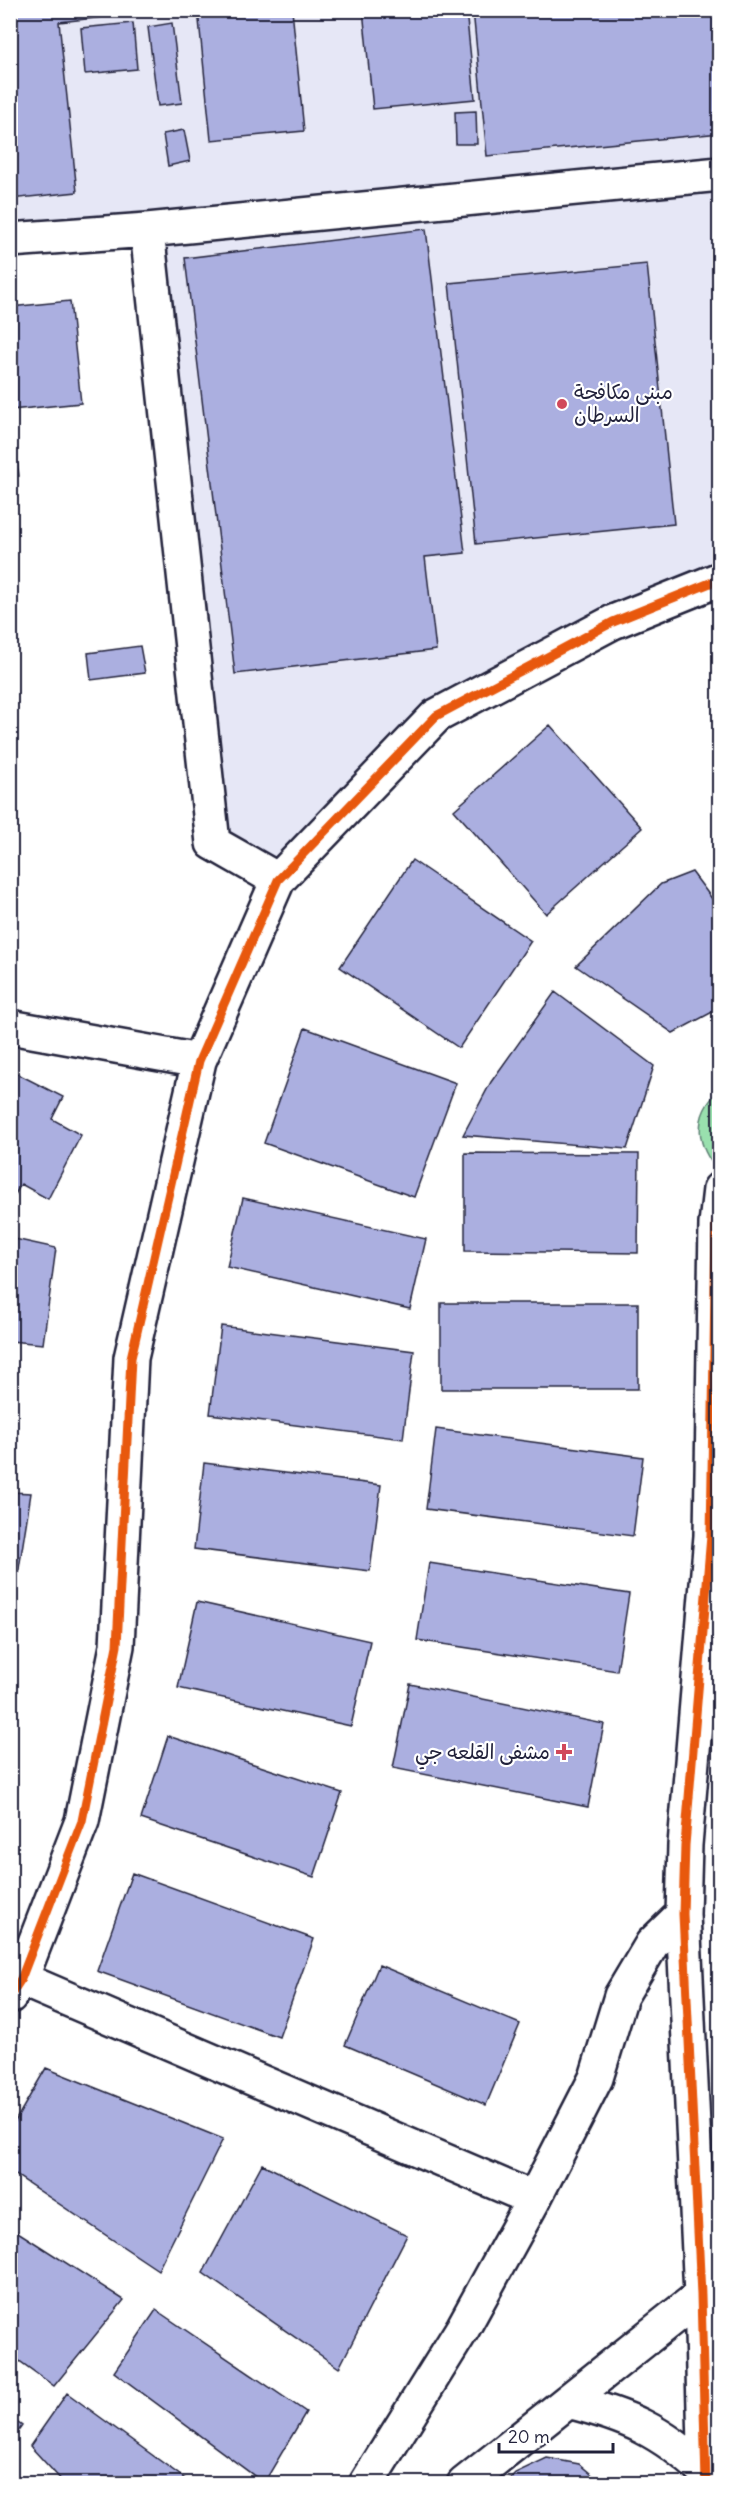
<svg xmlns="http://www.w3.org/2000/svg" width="730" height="2494" viewBox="0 0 730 2494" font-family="Delius,'Playpen Sans Arabic',sans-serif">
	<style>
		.built { fill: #e6e7f6 }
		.green { fill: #99e0ae; stroke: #5e8174; stroke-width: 1.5 }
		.building { fill: #abafe0; stroke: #22223b; stroke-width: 1.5 }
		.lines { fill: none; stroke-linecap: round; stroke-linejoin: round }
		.minor-casing { stroke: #22223b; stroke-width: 38 }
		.minor { stroke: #fff; stroke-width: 33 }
		.cycleway-casing { stroke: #fff; stroke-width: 13 }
		.cycleway { stroke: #e8590c; stroke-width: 9 }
		.poi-dot { fill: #d1495b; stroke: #fff; stroke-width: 2 }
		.labels { text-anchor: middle; stroke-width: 4.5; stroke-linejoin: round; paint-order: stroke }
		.poi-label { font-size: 20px; fill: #22223b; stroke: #fff; text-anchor: start }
	</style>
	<rect width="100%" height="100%" fill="#fff"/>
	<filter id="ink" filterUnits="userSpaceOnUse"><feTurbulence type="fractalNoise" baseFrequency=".0167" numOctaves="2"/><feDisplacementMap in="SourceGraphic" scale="12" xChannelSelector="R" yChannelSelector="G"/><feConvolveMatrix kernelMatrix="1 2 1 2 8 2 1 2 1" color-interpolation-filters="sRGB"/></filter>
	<g filter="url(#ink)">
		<path class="built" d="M11,11H719V579L437,716L278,880L213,843L147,230L11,240Z"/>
		<path class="green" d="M719,1091V1171C696,1147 692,1115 719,1091Z"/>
		<path class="building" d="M10,10H169L59,22L77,192L10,199Z
			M198,10H292L304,131L211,140Z
			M363,10H466L475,99L373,109Z
			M473,10H720V133L487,156Z
			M133,23L137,69L85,74L81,28Z
			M172,23L182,103L158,106L148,27Z
			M476,111L477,144H456L455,112Z
			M184,130L190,161L168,166L163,134Z
			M426,229L465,553L425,557L436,650L235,674L185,258Z
			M647,264L674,524L476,544L449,283Z
			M70,301L81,403L11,410L19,476L10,477V307Z
			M140,646L145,673L91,680L88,653Z
			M550,725L642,828L546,914L454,810Z
			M412,860L531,941L459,1048L340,967Z
			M692,872L716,904L720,905V1008L673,1033L576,966L661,884Z
			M555,992L654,1066L627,1149L463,1135L491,1082Z
			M305,1028L456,1083L414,1197L264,1143Z
			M10,1070L63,1097L52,1119L81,1135L48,1199L21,1184L10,1203Z
			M465,1153L639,1154L638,1253L465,1251Z
			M243,1198L426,1239L410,1309L227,1267Z
			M10,1238L56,1248L43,1344L10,1341Z
			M441,1303H638V1389H441Z
			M221,1326L414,1351L403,1439L210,1414Z
			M436,1429L643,1457L633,1536L426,1509Z
			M204,1463L381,1485L370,1571L194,1549Z
			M10,1492L31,1493L15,1594H10Z
			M429,1563L629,1594L617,1671L417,1640Z
			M197,1602L370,1641L351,1726L178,1688Z
			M410,1684L604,1724L588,1807L393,1768Z
			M168,1736L342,1793L314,1877L141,1819Z
			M132,1873L314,1939L279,2037L97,1971Z
			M379,1965L520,2024L486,2105L345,2045Z
			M46,2068L223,2139L158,2270L10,2171V2130Z
			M262,2164L407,2235L339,2368L203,2273Z
			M10,2227L124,2300L54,2386L10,2354Z
			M156,2310L306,2412L264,2483L114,2372Z
			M67,2393L192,2484H65L30,2446Z
			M10,2417L22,2426L10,2443Z
			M547,2458L579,2464L603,2484H505L515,2473Z"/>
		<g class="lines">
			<defs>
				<path id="minor" d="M147,230L213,843L278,880
					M10,240L147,230L720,174
					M10,1027L199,1061
					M21,1979L534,2199
					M10,1996L21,1979L82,1821L117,1646L131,1358L199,1061L278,880L436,716L613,622L720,579
					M568,2401C628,2416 660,2430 706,2472
					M366,2484L463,2328L534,2199L596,2078L621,1996L652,1944L683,1914
					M464,2484L701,2295H718
					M706,2484L701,2295L683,1914L685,1845L711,1536L716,1224L720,1189"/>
			</defs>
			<use href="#minor" class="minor-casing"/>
			<use href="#minor" class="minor"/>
			<defs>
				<path id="cycleway" d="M10,1996L21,1979L82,1821L117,1646L131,1358L199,1061L278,880L436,716L613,622L720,579
					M706,2484L701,2295L683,1914L685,1845L711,1536L716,1224L720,1189"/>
			</defs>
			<use href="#cycleway" class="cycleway-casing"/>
			<use href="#cycleway" class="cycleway"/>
		</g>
	</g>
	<g class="poi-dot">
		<circle cx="562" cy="404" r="6"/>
		<path d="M561 1743h6v6h6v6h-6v6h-6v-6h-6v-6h6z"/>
	</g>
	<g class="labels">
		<g class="poi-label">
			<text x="574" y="399">مبنى مكافحة<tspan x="574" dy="23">السرطان</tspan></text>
			<text x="550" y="1759" text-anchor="end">مشفى القلعه جي</text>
		</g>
	</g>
	<rect width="730" height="2494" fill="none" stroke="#fff" stroke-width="36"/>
	<rect x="18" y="18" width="694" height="2458" fill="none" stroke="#22223b" stroke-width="2" filter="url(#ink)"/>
	<path d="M499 2443v9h114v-9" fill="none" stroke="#22223b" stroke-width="3"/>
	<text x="508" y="2443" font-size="18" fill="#22223b" stroke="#ffffff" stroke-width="4.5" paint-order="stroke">20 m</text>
</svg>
